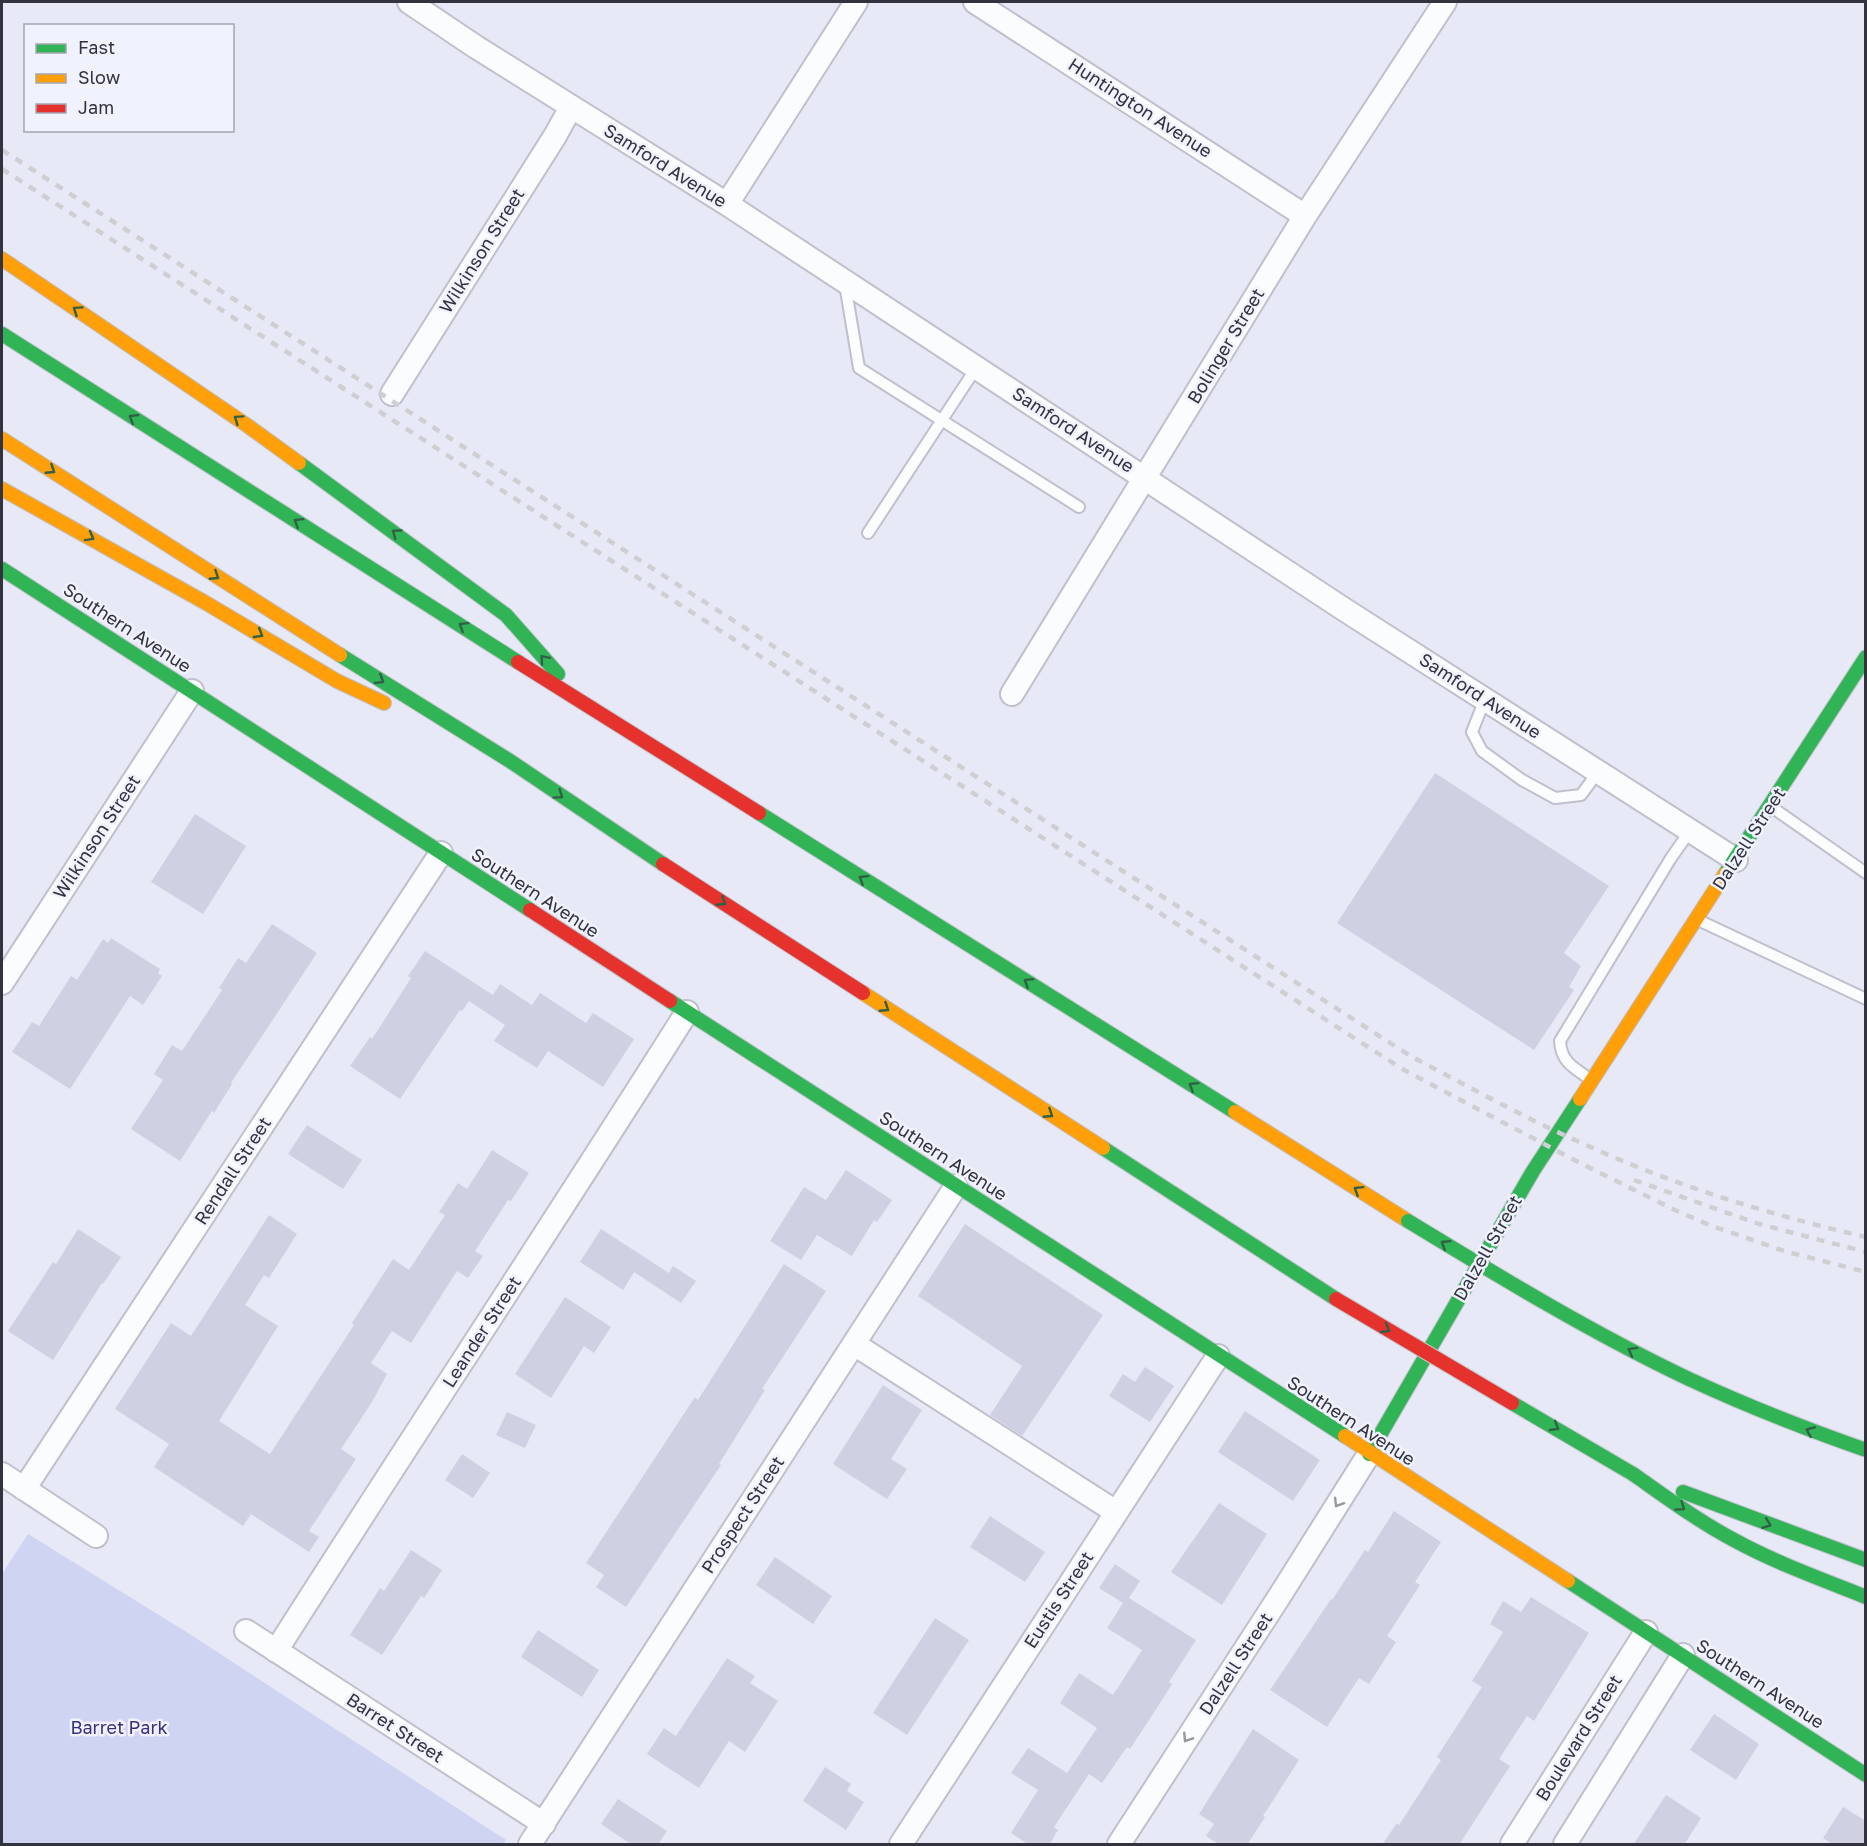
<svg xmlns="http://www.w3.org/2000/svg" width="1867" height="1846" viewBox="0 0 1867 1846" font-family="'Golos Text',sans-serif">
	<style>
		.green { fill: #d0d4f3 }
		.building { fill: #cfd1e3 }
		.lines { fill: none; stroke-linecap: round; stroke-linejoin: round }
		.lane-casing { stroke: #bfc0cc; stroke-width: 14 }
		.street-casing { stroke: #bfc0cc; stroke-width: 26 }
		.fast-casing { stroke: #bfc0cc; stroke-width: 16 }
		.slow-casing { stroke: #bfc0cc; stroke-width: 16 }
		.jam-casing { stroke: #bfc0cc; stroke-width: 16 }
		.lane { stroke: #fbfcfe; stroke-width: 10 }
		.street { stroke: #fbfcfe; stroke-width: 22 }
		.fast { stroke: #30b455; stroke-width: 14 }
		.slow { stroke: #ff9f0a; stroke-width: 14 }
		.jam { stroke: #e5322d; stroke-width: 14 }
		.rail { stroke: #cecfd2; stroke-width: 4.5; stroke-dasharray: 8 8; stroke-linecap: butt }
		.fast-bridge-casing { stroke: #c5c6ce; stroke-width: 16; stroke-linecap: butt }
		.jam-bridge-casing { stroke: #c5c6ce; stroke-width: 16; stroke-linecap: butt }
		.fast-bridge { stroke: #30b455; stroke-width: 14 }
		.jam-bridge { stroke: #e5322d; stroke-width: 14 }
		.oneway { stroke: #316047 }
		.oneway2 { stroke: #96989e }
		.labels { text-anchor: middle; stroke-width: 5; stroke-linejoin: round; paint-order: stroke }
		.street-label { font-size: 18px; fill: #32333f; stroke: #f0f2fe }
		.park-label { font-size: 18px; fill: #363279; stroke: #f0f2fe }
	</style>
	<rect width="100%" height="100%" fill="#e7e9f6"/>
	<path class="green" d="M28,1534L188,1633L506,1840L503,1844L2,1843V1574Z"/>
	<path class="building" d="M1435,773L1609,886L1564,953L1581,966L1569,987L1574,990L1534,1050L1337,923Z
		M195,814L246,846L203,914L151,882Z
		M272,924L317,953L231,1083L232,1084L214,1113L212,1111L180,1161L131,1129L163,1080L154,1074L172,1045L182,1051L222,990L219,988L238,958L246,963Z
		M111,938L160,969L158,973L162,976L143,1005L130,996L70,1089L12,1052L32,1022L39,1026L71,976L77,980L103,939L108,943Z
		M425,951L493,995L500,984L532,1005L540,993L586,1023L593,1013L634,1039L603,1087L548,1051L537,1068L494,1041L505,1025L469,1001L462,1011L460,1010L400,1099L350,1066L370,1037L372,1039L411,978L408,976Z
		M307,1125L362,1160L343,1189L288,1154Z
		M492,1150L529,1173L511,1201L508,1200L475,1251L483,1256L468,1278L457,1271L411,1343L392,1331L371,1363L387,1374L372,1402L341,1449L356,1459L309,1531L319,1537L309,1552L251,1514L243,1526L154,1467L169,1444L115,1409L171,1323L191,1336L269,1215L297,1234L269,1278L264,1275L245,1305L278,1326L219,1421L270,1454L354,1325L352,1323L393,1259L409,1270L445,1215L439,1212L458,1183L467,1189Z
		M846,1170L892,1200L877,1222L874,1220L852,1256L817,1235L801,1260L770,1241L804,1187L826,1200Z
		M965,1224L1103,1315L1022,1436L990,1415L1022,1366L918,1296Z
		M78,1229L121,1257L103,1284L102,1283L53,1360L8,1331L53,1262L56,1264Z
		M601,1229L669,1273L673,1266L696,1281L681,1303L634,1272L623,1290L580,1262Z
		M784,1264L826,1291L762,1389L765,1390L719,1464L721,1465L626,1607L596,1587L604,1575L586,1563L695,1397L698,1400Z
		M565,1297L611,1327L594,1353L584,1346L551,1398L515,1374Z
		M1145,1367L1174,1386L1150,1422L1109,1396L1123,1374L1135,1382Z
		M883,1385L922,1410L891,1459L907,1469L887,1499L833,1464Z
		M1245,1411L1320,1460L1293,1501L1218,1452Z
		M507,1412L536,1425L525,1448L496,1435Z
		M462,1454L490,1473L473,1498L445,1480Z
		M1219,1503L1267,1534L1222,1605L1171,1572Z
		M1394,1511L1441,1542L1415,1582L1420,1585L1387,1636L1396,1642L1369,1684L1359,1678L1327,1727L1270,1690L1331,1599L1332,1600L1365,1550L1368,1552Z
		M990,1516L1045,1552L1025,1582L970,1547Z
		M411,1550L442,1570L424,1598L421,1596L382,1655L350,1635L380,1588L384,1591Z
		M775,1557L832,1596L813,1624L756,1585Z
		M1115,1564L1140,1581L1129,1598L1196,1640L1169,1682L1172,1684L1153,1714L1130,1749L1127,1747L1102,1783L1089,1774L1054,1827L1058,1830L1049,1845H1029L1011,1833L1038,1790L1011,1773L1028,1748L1067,1773L1097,1728L1060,1703L1079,1673L1113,1695L1142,1650L1107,1628L1123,1603L1099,1588Z
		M1531,1597L1589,1633L1534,1721L1527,1716L1499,1759L1510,1766L1459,1845H1382L1397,1823L1399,1825L1441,1760L1437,1757L1482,1687L1472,1681L1503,1632L1490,1624L1503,1601L1521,1612Z
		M935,1618L969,1640L907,1735L873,1713Z
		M538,1630L599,1670L582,1697L521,1657Z
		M727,1658L755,1676L750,1683L778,1701L745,1752L729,1741L699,1788L647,1754L664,1728L676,1736Z
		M1714,1714L1759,1744L1736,1780L1690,1750Z
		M1253,1729L1299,1760L1263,1816L1265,1817L1247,1845H1220L1206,1836L1214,1824L1199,1814Z
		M825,1767L851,1784L847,1791L864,1802L846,1830L803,1801Z
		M1666,1795L1701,1818L1684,1845H1633Z
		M618,1799L667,1831L658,1845H632L601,1824Z
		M1843,1807L1866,1821V1845H1833L1823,1838Z"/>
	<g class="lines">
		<defs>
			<path id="lane" d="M845,284L859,368L1079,507
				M868,533L976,368
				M1485,699L1472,732L1482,751L1522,780L1555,798L1581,795L1598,772
				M1773,808L1866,873
				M1698,920L1866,999
				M1590,1079C1574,1068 1561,1062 1560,1041L1671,858L1690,831"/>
			<path id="street" d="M409,2L476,47L727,204L1345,610L1736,860
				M975,2L1305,216
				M727,204L856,2
				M392,394L555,136L571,107
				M1012,694L1305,216L1445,2
				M2,983L192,691
				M854,1344L1116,1512
				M2,1474L96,1536
				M24,1489L441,853
				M246,1631L544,1824
				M276,1651C412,1437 552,1226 687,1012
				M530,1844L956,1186
				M901,1844L1218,1356
				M1119,1844L1279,1597L1369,1454
				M1512,1844L1646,1632
				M1565,1844L1683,1655"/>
			<path id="fast" d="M2,334L518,662
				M299,463L506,615L558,674
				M2,569L530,910
				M340,655L510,761L663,864
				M759,813L1235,1112
				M1725,874L1866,657
				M670,1001L1345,1436
				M1103,1148L1336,1299
				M1369,1454L1533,1171L1580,1099
				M1633,1474C1666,1497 1698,1521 1734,1540C1776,1563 1821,1579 1866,1597
				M1683,1492L1866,1560
				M1568,1581L1866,1775"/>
			<path id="slow" d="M2,259L248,426L299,463
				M2,439L340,655
				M2,489L206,603L337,681L384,703
				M863,993L1103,1148
				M1580,1099L1725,874
				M1235,1112L1408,1221
				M1345,1436L1568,1581"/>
			<path id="jam" d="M518,662L759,813
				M663,864L863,993
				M530,910L670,1001"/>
		</defs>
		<use href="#lane" class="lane-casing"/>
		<use href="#street" class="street-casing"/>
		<use href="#fast" class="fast-casing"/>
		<use href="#slow" class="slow-casing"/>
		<use href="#jam" class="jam-casing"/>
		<use href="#lane" class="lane"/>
		<use href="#street" class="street"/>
		<use href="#fast" class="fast"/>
		<use href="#slow" class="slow"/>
		<use href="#jam" class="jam"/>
		<path class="rail" d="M2,150L1412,1057C1466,1085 1519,1115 1575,1140C1667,1183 1766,1214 1866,1237
			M2,169L1404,1070L1578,1162L1677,1211L1712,1226L1784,1251L1866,1272
			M1634,1180L1759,1224L1866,1252"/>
		<defs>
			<path id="fast-bridge" d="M1408,1221C1500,1277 1592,1333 1689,1379C1747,1406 1806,1429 1866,1450
				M1512,1403L1633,1474"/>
			<path id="jam-bridge" d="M1336,1299L1512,1403"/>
		</defs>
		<use href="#fast-bridge" class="fast-bridge-casing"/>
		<use href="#jam-bridge" class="jam-bridge-casing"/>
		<use href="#fast-bridge" class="fast-bridge"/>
		<use href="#jam-bridge" class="jam-bridge"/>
	</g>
	<defs><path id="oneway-chevron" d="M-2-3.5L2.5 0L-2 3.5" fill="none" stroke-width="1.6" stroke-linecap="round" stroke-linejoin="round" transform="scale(1.5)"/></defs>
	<g class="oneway">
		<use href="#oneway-chevron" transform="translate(77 310) rotate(-146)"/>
		<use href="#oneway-chevron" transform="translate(133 418) rotate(-148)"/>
		<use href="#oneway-chevron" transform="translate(238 419) rotate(-145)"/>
		<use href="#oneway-chevron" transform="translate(51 470) rotate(33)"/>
		<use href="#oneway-chevron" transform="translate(298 522) rotate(-148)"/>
		<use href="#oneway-chevron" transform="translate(396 533) rotate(-144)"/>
		<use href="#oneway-chevron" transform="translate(90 537) rotate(29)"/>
		<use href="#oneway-chevron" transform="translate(215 576) rotate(33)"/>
		<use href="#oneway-chevron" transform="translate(463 626) rotate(-148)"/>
		<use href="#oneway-chevron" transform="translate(259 634) rotate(31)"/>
		<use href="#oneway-chevron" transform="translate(544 659) rotate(-131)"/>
		<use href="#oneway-chevron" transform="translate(380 680) rotate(32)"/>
		<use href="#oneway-chevron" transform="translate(559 795) rotate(35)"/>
		<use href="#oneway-chevron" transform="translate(863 879) rotate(-148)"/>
		<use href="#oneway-chevron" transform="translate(722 902) rotate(33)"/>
		<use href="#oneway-chevron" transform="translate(1028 982) rotate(-148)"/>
		<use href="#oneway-chevron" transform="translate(885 1008) rotate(33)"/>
		<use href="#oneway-chevron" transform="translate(1193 1086) rotate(-148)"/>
		<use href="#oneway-chevron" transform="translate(1049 1114) rotate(33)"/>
		<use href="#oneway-chevron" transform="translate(1358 1190) rotate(-148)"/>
		<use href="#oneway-chevron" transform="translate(1445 1244) rotate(-148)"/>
		<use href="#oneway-chevron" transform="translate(1386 1329) rotate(30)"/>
		<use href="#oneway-chevron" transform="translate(1632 1351) rotate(-151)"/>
		<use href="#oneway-chevron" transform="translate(1555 1427) rotate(30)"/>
		<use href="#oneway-chevron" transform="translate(1810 1431) rotate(-157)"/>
		<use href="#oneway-chevron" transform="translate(1681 1507) rotate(35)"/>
		<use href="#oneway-chevron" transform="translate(1767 1524) rotate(21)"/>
	</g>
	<g class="oneway2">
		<use href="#oneway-chevron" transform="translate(1338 1503) rotate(122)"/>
		<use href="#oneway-chevron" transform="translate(1187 1738) rotate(123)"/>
	</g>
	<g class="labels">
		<g class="street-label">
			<text transform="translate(1140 108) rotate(33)" y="6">Huntington Avenue</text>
			<text transform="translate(665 166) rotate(32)" y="6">Samford Avenue</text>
			<text transform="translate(482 251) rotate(-58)" y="6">Wilkinson Street</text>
			<text transform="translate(1226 346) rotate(-59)" y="6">Bolinger Street</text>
			<text transform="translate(1073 430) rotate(33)" y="6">Samford Avenue</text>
			<text transform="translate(127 628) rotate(33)" y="6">Southern Avenue</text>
			<text transform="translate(1480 696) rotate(33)" y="6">Samford Avenue</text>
			<text transform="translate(97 837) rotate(-57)" y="6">Wilkinson Street</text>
			<text transform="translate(1749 839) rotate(-57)" y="6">Dalzell Street</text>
			<text transform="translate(535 893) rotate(33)" y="6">Southern Avenue</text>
			<text transform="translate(943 1156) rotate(33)" y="6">Southern Avenue</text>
			<text transform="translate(233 1171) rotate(-57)" y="6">Rendall Street</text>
			<text transform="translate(1488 1248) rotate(-60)" y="6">Dalzell Street</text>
			<text transform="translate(482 1332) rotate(-57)" y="6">Leander Street</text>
			<text transform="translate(1351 1421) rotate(33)" y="6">Southern Avenue</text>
			<text transform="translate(743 1515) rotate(-57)" y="6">Prospect Street</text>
			<text transform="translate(1059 1600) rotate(-57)" y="6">Eustis Street</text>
			<text transform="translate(1236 1664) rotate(-57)" y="6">Dalzell Street</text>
			<text transform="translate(1760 1684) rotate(33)" y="6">Southern Avenue</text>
			<text transform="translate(395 1728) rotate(33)" y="6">Barret Street</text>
			<text transform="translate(1579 1738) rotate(-58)" y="6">Boulevard Street</text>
		</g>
		<g class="park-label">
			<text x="119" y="1734">Barret Park</text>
		</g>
	</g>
	<rect width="1867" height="1846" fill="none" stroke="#32333f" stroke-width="6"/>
	<rect x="24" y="24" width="210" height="108" fill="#f0f2fe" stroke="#a4a6b2" stroke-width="1.5"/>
	<rect x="36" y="44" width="30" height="9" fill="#30b455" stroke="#a4a6b2" stroke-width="1.5"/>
	<text x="78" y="54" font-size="18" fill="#32333f">Fast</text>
	<rect x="36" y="74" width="30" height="9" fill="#ff9f0a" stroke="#a4a6b2" stroke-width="1.5"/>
	<text x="78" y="84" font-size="18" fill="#32333f">Slow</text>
	<rect x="36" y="104" width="30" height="9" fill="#e5322d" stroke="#a4a6b2" stroke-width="1.5"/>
	<text x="78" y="114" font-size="18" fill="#32333f">Jam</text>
</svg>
